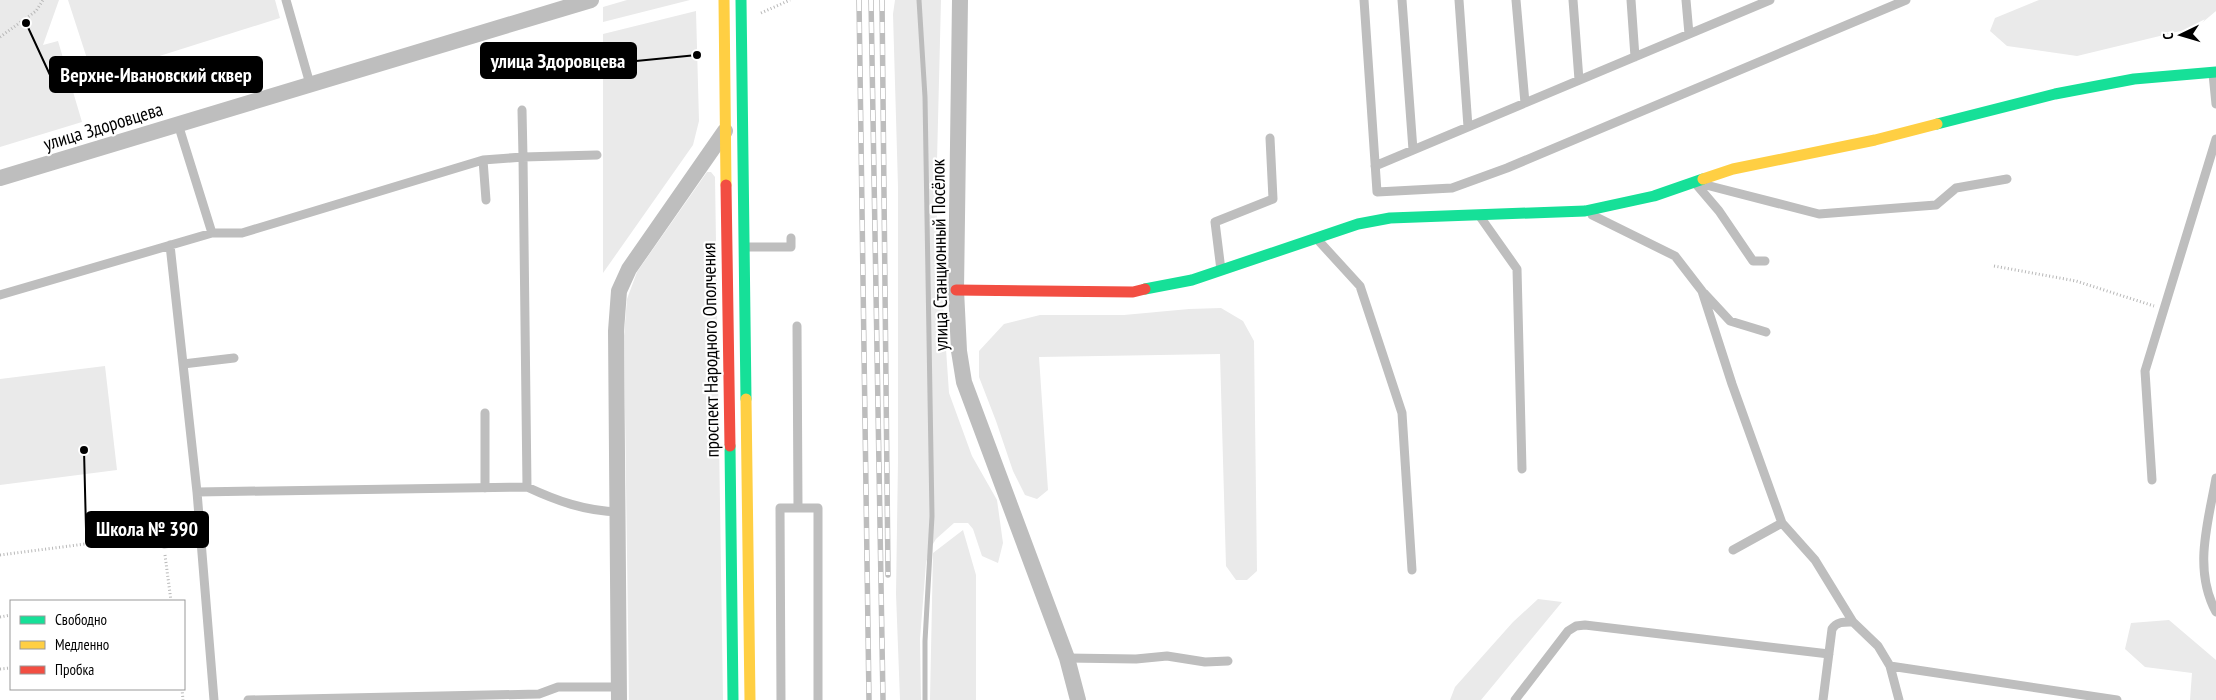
<svg xmlns="http://www.w3.org/2000/svg" width="2216" height="700" viewBox="0 0 2216 700" font-family="'PT Sans Narrow',sans-serif">
	<style>
		.green { fill: #eaeaea }
		.lines { fill: none; stroke-linecap: round; stroke-linejoin: round }
		.stream { stroke: #bcbcbc; stroke-width: 5 }
		.path { stroke: #b8b8b8; stroke-width: 3; stroke-dasharray: 1 2.5; stroke-linecap: butt }
		.lane { stroke: #bebebe; stroke-width: 9 }
		.street { stroke: #bebebe; stroke-width: 16 }
		.fast { stroke: #16e098; stroke-width: 11 }
		.slow { stroke: #ffcf43; stroke-width: 11 }
		.jam { stroke: #f24e42; stroke-width: 11 }
		.rail-casing { stroke: #bdbdbd; stroke-width: 5.5 }
		.rail { stroke: #fff; stroke-width: 4; stroke-dasharray: 11; stroke-linecap: butt }
		.labels { text-anchor: middle; stroke-width: 4.5; stroke-linejoin: round; paint-order: stroke }
		.street-label { font-size: 19px; fill: #000; stroke: #fff }
		.leader { fill: none; stroke: #000; stroke-width: 2 }
		.callout-dot { fill: #000; stroke: #fff; stroke-width: 2 }
		.callout { fill: #000; stroke: #000; stroke-width: 2 }
		.callout-label { font-size: 20px; text-anchor: middle; font-weight: bold; fill: #fff }
	</style>
	<rect width="100%" height="100%" fill="#fff"/>
	<path class="green" d="M0,0H59L43,45L58,41L82,122L0,147Z
		M68,0H275L280,18L93,77Z
		M627,0H690L603,22V7Z
		M895,0H941L936,201L949,393L972,456L997,500L1003,543L998,563L982,556L973,529L968,523H954L936,539L930,549L926,563L920,639L921,700H900L896,594L898,461V187L893,14Z
		M2039,0H2216V11L2197,27L2077,56L2007,46L1990,31L1995,18Z
		M696,11L699,121L693,145L603,273V34Z
		M707,172H711L715,177L723,700H629L624,336L627,299L637,272Z
		M1221,308L1243,321L1254,341L1257,571L1247,580H1236L1226,566L1220,354L1039,357L1048,490L1037,499L1025,495L1013,471L996,421L979,377V351L1004,324L1040,315H1124L1189,309Z
		M105,366L117,470L0,485V379Z
		M963,530L976,575V700H930L933,553Z
		M1538,599L1562,602L1481,700H1450L1455,687L1513,622Z
		M2169,620L2216,660V700H2190L2192,673L2145,667L2125,649L2131,623Z"/>
	<g class="lines">
		<path class="stream" d="M919,0L925,97L932,516L925,641V700"/>
		<path class="path" d="M761,13L790,0
			M0,37L36,11L43,0
			M1994,266L2076,281L2154,306
			M0,555L147,536L155,539
			M165,555L171,601
			M0,617L11,615
			M0,669L11,668
			M182,689L183,700"/>
		<path class="lane" d="M286,0L310,84
			M1364,0L1377,192L1452,188L1507,168L1906,0
			M1402,0L1413,150
			M1459,0L1468,127
			M1516,0L1525,103
			M1573,0L1579,80
			M1631,0L1635,57
			M1686,0L1689,34
			M2213,74L2216,104
			M522,110L523,157L597,155
			M178,124L212,233
			M483,160L486,200
			M1375,166L1770,0
			M1696,184L1719,211L1753,261H1765
			M1706,185L1819,214L1936,205L1956,188L2007,179
			M1592,215L1675,256L1702,291L1732,384L1782,523L1733,550
			M1481,218L1517,269L1522,469
			M1317,239L1360,286L1402,413L1412,570
			M170,245L197,492L214,700
			M744,247H791V238
			M1221,270L1215,222L1273,199L1270,138
			M1704,293L1730,321L1766,332
			M0,295L212,233H242L483,160L523,157L527,487
			M797,326L798,508
			M183,364L234,358
			M485,413V488
			M2216,478C2208,523 2193,569 2216,612
			M2152,480L2145,371L2216,139
			M197,492L527,487C557,501 585,511 619,512
			M1782,523L1815,560L1853,622L1878,646L1890,666L1899,700
			M164,544L200,539
			M1067,658L1136,659L1167,656L1205,662L1228,661
			M1890,666L2117,700
			M248,700L539,694L558,687H619
			M781,700L780,508H818V700
			M1515,700L1568,631L1576,626L1585,625L1829,654
			M1823,700L1832,629C1837,621 1845,622 1853,622"/>
		<path class="street" d="M960,0L956,290L959,351L964,382L1067,658L1078,700
			M0,178L591,0
			M619,700L616,331L619,291L629,269L725,131"/>
		<path class="fast" d="M741,0L746,399
			M1937,124L2055,94L2134,79L2216,72
			M1145,289L1192,280L1358,224L1390,218L1585,211L1654,196L1703,179
			M730,446L733,700"/>
		<path class="slow" d="M724,0L726,185
			M1703,179L1733,169L1875,140L1937,124
			M746,399L750,700"/>
		<path class="jam" d="M726,185L730,446
			M956,290L1133,292L1145,289"/>
		<defs>
			<path id="rail" d="M859,0L869,700
				M871,0L883,700
				M882,0L888,575"/>
		</defs>
		<use href="#rail" class="rail-casing"/>
		<use href="#rail" class="rail"/>
	</g>
	<g class="labels">
		<g class="street-label">
			<text transform="translate(103 126) rotate(-17)" y="7">улица Здоровцева</text>
			<text transform="translate(939 255) rotate(-91)" y="7">улица Станционный Посёлок</text>
			<text transform="translate(710 350) rotate(-91)" y="7">проспект Народного Ополчения</text>
		</g>
	</g>
	<path class="leader" d="M697 55L636 61M26 23L50 75M84 450L86 529"/>
	<g class="callout-dot">
		<circle cx="697" cy="55" r="5"/>
		<circle cx="26" cy="23" r="5"/>
		<circle cx="84" cy="450" r="5"/>
	</g>
	<g class="callout">
		<rect x="481" y="43" width="155" height="35" rx="5"/>
		<rect x="50" y="57" width="212" height="35" rx="5"/>
		<rect x="86" y="512" width="122" height="35" rx="5"/>
	</g>
	<g class="callout-label">
		<text x="558" y="68">улица Здоровцева</text>
		<text x="156" y="82">Верхне-Ивановский сквер</text>
		<text x="147" y="536">Школа № 390</text>
	</g>
	<rect x="10" y="600" width="175" height="90" fill="#ffffff" stroke="#999999"/>
	<rect x="20" y="616" width="25" height="8" fill="#16e098" stroke="#999999"/>
	<text x="55" y="625" font-size="15" fill="#000000">Свободно</text>
	<rect x="20" y="641" width="25" height="8" fill="#ffcf43" stroke="#999999"/>
	<text x="55" y="650" font-size="15" fill="#000000">Медленно</text>
	<rect x="20" y="666" width="25" height="8" fill="#f24e42" stroke="#999999"/>
	<text x="55" y="675" font-size="15" fill="#000000">Пробка</text>
	<g transform="translate(2181 35) rotate(265)" stroke="#ffffff" stroke-width="4" paint-order="stroke">
	<path d="M0-4L9 19L0 12L-9 19Z" fill="#000000"/>
	<text y="-8" font-size="14" font-weight="bold" text-anchor="middle" fill="#000000">С</text>
	</g>
</svg>
